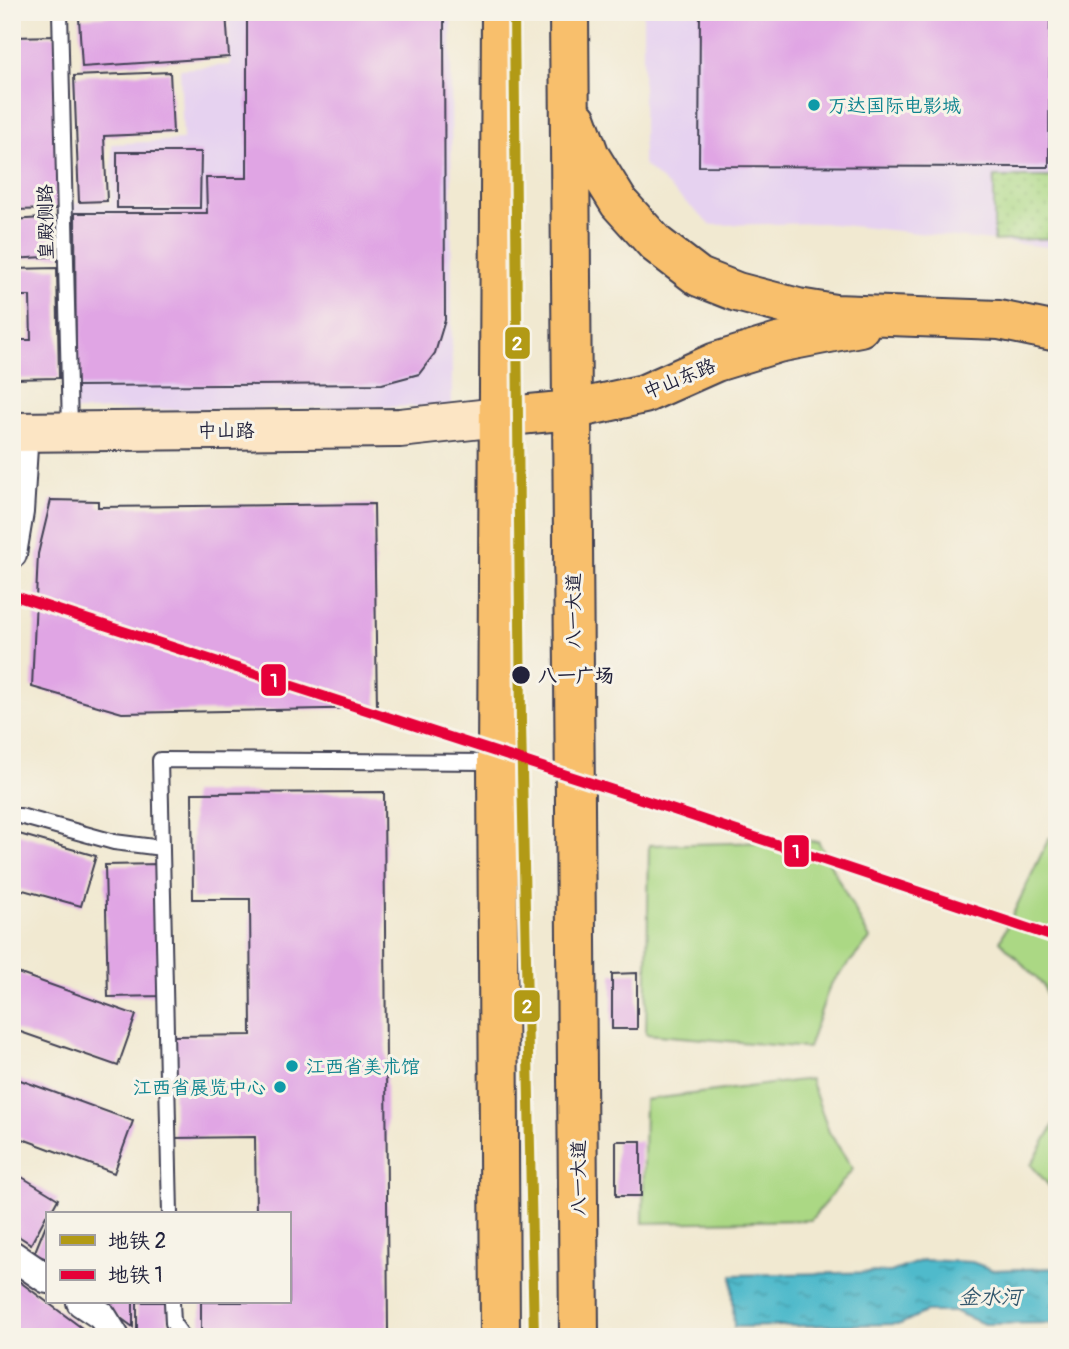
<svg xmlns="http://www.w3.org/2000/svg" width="1069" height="1349" viewBox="0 0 1069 1349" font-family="Pangolin,'LXGW WenKai TC',sans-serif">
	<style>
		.built { fill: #e6d2f0 }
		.grass { fill: url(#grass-dots); stroke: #667d60; stroke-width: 2 }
		.green { fill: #abd884; stroke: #667d60; stroke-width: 2 }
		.water { fill: url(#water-ripples); stroke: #386e83; stroke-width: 2 }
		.building { fill: #e0a5e4 }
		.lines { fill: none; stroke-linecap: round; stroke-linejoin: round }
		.lane-casing { stroke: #414052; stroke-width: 18 }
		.street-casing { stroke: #414052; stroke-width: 32 }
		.secondary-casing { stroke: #414052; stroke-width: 42 }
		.highway-casing { stroke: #414052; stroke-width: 42 }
		.lane { stroke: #fff; stroke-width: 14 }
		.street { stroke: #fff; stroke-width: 28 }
		.secondary { stroke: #fce5c4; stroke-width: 38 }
		.highway { stroke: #f8bf6c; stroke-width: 38 }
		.metro-1-casing { stroke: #f7f3e8; stroke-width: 16 }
		.metro-2-casing { stroke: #f7f3e8; stroke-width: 16 }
		.metro-1 { stroke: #b29a15; stroke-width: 10 }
		.metro-2 { stroke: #e60039; stroke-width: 10 }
		.culture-dot { fill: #0f9aa8; stroke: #f7f3e8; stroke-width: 2.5 }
		.stop-dot { fill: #22223b; stroke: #f7f3e8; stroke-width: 2.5 }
		.labels { text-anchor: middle; stroke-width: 6; stroke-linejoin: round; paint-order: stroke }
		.culture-label { font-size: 19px; fill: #0d838f; stroke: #f7f3e8; text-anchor: start }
		.street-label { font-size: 19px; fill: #22223b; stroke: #f7f3e8 }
		.stop-label { font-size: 19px; font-weight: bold; fill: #22223b; stroke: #f7f3e8; text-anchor: start }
		.water-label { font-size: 21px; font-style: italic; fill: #32576d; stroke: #f7f3e8 }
		.line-badge { stroke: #f7f3e8; stroke-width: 2.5 }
		.badge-label { font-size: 19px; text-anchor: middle; font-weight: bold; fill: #fff }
	</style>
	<defs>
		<pattern id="grass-dots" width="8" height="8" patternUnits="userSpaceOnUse" patternTransform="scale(1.75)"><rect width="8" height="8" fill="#abd884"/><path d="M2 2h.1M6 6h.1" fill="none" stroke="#93b973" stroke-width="1.8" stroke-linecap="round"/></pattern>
		<pattern id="water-ripples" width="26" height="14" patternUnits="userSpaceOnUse" patternTransform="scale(1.75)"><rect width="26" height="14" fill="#4fbacb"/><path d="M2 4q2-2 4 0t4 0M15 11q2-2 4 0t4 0" fill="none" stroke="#4197a6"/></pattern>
	</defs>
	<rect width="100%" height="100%" fill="#f7f3e8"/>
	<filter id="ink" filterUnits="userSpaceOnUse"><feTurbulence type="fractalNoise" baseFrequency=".0143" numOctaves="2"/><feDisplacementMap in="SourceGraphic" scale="14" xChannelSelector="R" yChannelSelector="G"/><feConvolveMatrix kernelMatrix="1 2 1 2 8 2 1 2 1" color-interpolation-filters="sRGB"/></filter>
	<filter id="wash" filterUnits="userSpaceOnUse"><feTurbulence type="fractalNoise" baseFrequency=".00686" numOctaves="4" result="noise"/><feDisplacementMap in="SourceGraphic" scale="28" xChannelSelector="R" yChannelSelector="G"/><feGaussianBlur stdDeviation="1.57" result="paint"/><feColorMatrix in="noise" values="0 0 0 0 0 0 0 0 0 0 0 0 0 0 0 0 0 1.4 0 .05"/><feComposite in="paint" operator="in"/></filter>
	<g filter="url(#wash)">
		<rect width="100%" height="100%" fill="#f1e9d1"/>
		<path class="built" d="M228,12H451L452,406L74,411L69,203H111L112,144L183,140L180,69L230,65Z
			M643,12H1057V248L823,223L711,225L643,164Z"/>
		<path class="grass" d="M994,177H1057V238L994,241Z"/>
		<path class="green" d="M1049,838H1057V1022L1043,985L1000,941Z
			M818,841L870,939L830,985L808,1048L646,1034L649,845Z
			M810,1079L829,1132L853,1169L811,1220L643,1223L645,1100Z
			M1057,1119V1195L1031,1165Z"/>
		<path class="water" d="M923,1260L972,1262L993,1270L1057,1268V1323L984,1324L956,1312H925L901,1324L734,1327L732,1275L891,1272Z"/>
		<g id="blocks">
			<path class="building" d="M164,12H226L229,57L82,67L79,18Z
				M247,12H444L445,320L435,353L419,374L382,384L76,386L75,213H207L206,178H247Z
				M700,12H1050L1049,167L699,166Z
				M56,36L60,209L12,210V37Z
				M170,72L173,133L104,136L107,201L79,202L74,76Z
				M117,152H201L200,208H117Z
				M58,217L61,256L12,259V220Z
				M57,268L59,378L12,379V340H31L30,296H12V269Z
				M51,500L98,501V507L374,504L377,708L122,713L32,687L38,554Z
				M384,792L388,1332L201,1334V1302H289V1214H256L255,1137L174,1138L173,1036L251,1035L250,899H193L192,793Z
				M12,832L96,856L81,906L12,887Z
				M160,864L163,996L108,997L105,865Z
				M12,971L136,1015L118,1066L12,1029Z
				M637,973V1029H612V974Z
				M12,1077L133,1121L114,1173L12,1135Z
				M616,1141H641V1196H616Z
				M12,1171L58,1199L51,1212L56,1214H47L31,1244L12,1232Z
				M47,1222V1259L34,1254Z
				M12,1276L94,1337H12Z
				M99,1302H133V1327Z
				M137,1302H169L168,1337H137Z"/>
		</g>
	</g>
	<g filter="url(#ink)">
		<use href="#blocks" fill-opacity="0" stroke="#414052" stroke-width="2"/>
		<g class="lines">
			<defs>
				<path id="lane" d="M60,12L70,429
					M12,816H20L114,842L162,848
					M170,1214L160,760L496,762
					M172,1302L173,1323L183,1337"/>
				<path id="street" d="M12,554L19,512L24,431
					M12,1255L47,1279
					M81,1302L102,1316L115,1337"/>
				<path id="secondary" d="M12,432L400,428L499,417"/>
				<path id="highway" d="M569,12L579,1337
					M577,120L590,156L619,203L656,244L699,277L737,292L798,308L835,314L999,320L1057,332
					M499,417L571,410L644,394L716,362L778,343L860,327
					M500,1337L497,762L501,12"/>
			</defs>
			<use href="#lane" class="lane-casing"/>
			<use href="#street" class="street-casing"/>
			<use href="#secondary" class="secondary-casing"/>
			<use href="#highway" class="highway-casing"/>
			<use href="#lane" class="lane"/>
			<use href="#street" class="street"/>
			<use href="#secondary" class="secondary"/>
			<use href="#highway" class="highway"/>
			<defs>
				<path id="metro-1" d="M514,12L521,723L534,1337"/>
				<path id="metro-2" d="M12,595L653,803L1057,938"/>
			</defs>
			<use href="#metro-1" class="metro-1-casing"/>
			<use href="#metro-2" class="metro-2-casing"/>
			<use href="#metro-1" class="metro-1"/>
			<use href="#metro-2" class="metro-2"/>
		</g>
	</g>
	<g class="culture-dot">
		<circle cx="814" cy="105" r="7"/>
		<circle cx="292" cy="1066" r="7"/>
		<circle cx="280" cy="1087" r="7"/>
	</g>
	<circle class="stop-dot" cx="521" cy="675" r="10"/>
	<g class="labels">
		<g class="culture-label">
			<text x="828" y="112">万达国际电影城</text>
			<text x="306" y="1073">江西省美术馆</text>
			<text x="266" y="1094" text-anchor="end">江西省展览中心</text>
		</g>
		<g class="street-label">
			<text transform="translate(45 222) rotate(-91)" y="7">皇殿侧路</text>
			<text transform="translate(679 378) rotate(-22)" y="7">中山东路</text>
			<text x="226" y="437">中山路</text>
			<text transform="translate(573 611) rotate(-90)" y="7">八一大道</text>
			<text transform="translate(578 1178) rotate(-90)" y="7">八一大道</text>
		</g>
		<g class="stop-label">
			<text x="538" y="682">八一广场</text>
		</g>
		<g class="water-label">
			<text x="990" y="1304">金水河</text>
		</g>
	</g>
	<g class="line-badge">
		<rect x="504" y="326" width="27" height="34" rx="7" fill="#b29a15"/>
		<rect x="260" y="663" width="27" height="34" rx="7" fill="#e60039"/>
		<rect x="783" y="834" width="27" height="34" rx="7" fill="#e60039"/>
		<rect x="513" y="989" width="28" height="34" rx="7" fill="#b29a15"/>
	</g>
	<g class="badge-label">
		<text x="517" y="350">2</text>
		<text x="274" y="687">1</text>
		<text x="796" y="858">1</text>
		<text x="527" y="1013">2</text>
	</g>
	<rect width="1069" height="1349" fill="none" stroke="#f7f3e8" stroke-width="42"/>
	<rect x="46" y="1212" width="245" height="91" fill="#f7f3e8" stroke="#a29fa3" stroke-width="2"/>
	<rect x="60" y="1235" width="35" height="10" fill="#b29a15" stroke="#a29fa3" stroke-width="2"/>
	<text x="108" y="1248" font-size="21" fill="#22223b">地铁 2</text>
	<rect x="60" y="1270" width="35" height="10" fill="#e60039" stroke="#a29fa3" stroke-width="2"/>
	<text x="108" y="1282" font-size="21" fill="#22223b">地铁 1</text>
</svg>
